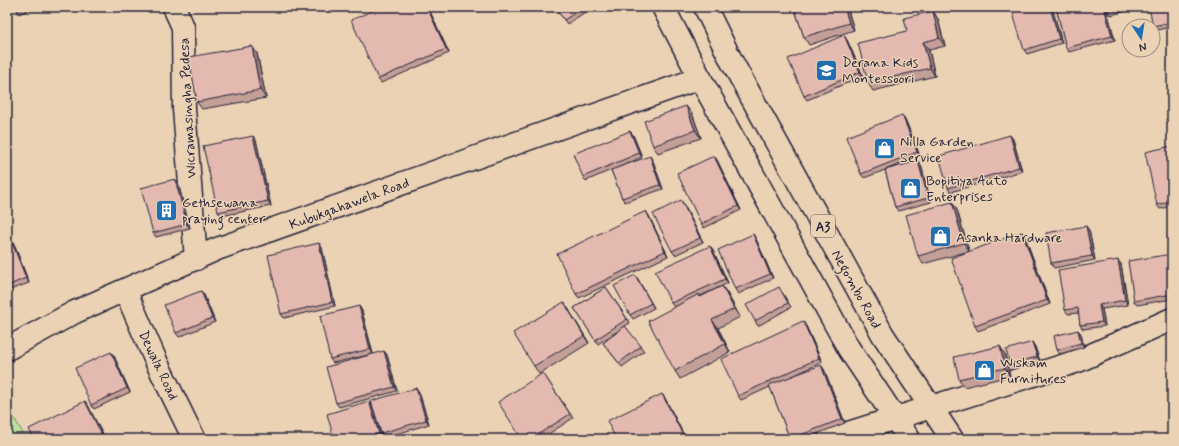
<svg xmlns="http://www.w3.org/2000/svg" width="1179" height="446" viewBox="0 0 1179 446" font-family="Mynerve,sans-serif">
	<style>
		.green { fill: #bde19c; stroke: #70826c }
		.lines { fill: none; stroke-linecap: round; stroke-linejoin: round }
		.street-casing { stroke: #22223b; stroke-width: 25 }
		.highway-casing { stroke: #22223b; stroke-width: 25 }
		.street { stroke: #ecd2b4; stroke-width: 22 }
		.highway { stroke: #ecd2b4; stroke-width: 22 }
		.wall { fill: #c49f97; stroke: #22223b; fill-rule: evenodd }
		.shaded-wall { fill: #a0827b; stroke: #22223b }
		.building { fill: #e4b9b0; stroke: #22223b }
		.labels { text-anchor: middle; stroke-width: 3; stroke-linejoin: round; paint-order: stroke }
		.shield { fill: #ecd2b4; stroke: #5f575f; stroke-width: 1 }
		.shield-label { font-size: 13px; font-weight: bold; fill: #22223b }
		.poi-label { font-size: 14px; fill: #22223b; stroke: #ecd2b4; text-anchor: start }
		.street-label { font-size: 14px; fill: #22223b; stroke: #ecd2b4 }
	</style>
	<rect width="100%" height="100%" fill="#ecd2b4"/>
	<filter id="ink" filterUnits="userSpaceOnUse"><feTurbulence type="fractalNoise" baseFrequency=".025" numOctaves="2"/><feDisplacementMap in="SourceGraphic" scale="8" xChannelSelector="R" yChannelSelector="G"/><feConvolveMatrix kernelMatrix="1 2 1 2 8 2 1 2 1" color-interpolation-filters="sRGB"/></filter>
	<g filter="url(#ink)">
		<path class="green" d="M7,405L9,409L26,439H7Z"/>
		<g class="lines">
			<defs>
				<path id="street" d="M174,7L183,27L184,109L196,259
					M125,290L156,361L194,439
					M7,349L75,312L217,249L700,78
					M829,439L1078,361L1172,319"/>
				<path id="highway" d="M663,7L700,78L849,349L909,439
					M705,7L732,62L883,335L952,439"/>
			</defs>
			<use href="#street" class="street-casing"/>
			<use href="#highway" class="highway-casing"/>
			<use href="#street" class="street"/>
			<use href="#highway" class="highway"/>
		</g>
		<path class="wall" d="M16,7H35L19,14Z
			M381,7H428L449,53L381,83L378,79Z
			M555,7H593L567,24Z
			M794,7H847L854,30L809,45L804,37Z
			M1052,7L1062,43L1027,54L1024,50Z
			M1056,7H1106L1115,40L1069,52L1066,48Z
			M1107,7H1126L1127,11L1111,15L1108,11Z
			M1172,7V27L1156,30L1153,26Z
			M933,11L938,19L945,46L929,50L935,76L873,91L868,83L907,31Z
			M847,40L863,76L807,100L804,96Z
			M257,53L266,98L202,109L197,102Z
			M692,113L701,138L658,153L653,146Z
			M905,119L920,156L885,170L918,161L921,165L931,202L898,211L895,207L885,170L864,178L861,174Z
			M630,131L633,135L642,157L615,169L653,161L663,189L625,202L622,198L611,170L586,181L583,177Z
			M253,136L256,140L271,206L221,216L218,212Z
			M1013,139L1022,171L951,192L948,188Z
			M1172,146V206L1160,209L1157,205Z
			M714,156L717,160L741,210L704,228L701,224Z
			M175,179L178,183L190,228L156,237L153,233Z
			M952,202L957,210L969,251L923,264L918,256Z
			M684,205L703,242L675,255L672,251Z
			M649,216L668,256L579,298L576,294Z
			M1089,230L1095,260L1054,268L1051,263Z
			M1022,232L1025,237L1050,304L978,331L975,326Z
			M753,234L756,239L773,278L738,294L735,289Z
			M11,240L14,244L29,283L7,291V241Z
			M319,243L322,248L335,306L284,318L281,314Z
			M710,246L713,250L728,283L722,286L727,293L740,317L718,328L730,352L680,379L675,371L678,305L674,307L671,303ZM720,287L701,297L700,296Z
			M1172,254V299L1137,305L1134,301Z
			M1121,264L1128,305L1102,309L1105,326L1083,329L1080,325L1079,313L1068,314L1065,310Z
			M635,275L654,308L633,319L630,315Z
			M606,287L630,323L625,326L644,351L622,367L603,343L624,327L598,344L574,308Z
			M201,291L204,295L215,322L179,337L176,333Z
			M782,292L791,307L758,326L755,321Z
			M564,302L589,343L539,374L534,366Z
			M359,306L362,311L373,354L333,363L330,359Z
			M806,326L822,362L793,376L824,369L845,423L804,439H790L770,387L741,400L738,396Z
			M1078,330L1081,334L1084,347L1060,354L1057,350Z
			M1032,342L1035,347L1040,361L1013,369L1010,364Z
			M384,351L387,355L397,391L339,407L336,403Z
			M1005,354L1010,376L964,387L959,379Z
			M114,356L130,392L94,409L91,405Z
			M543,373L573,418L541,439H522Z
			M416,388L419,392L429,424L384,438L381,433L382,438L379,439H334L369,401L372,405Z"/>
		<path class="shaded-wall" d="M427,7H428L449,53L446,49Z
			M844,7H847L854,30L849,23Z
			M1050,7H1052L1062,43L1059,39Z
			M1104,7H1106L1115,40L1112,36Z
			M933,11L938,19L945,46L939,38Z
			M844,35L847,40L863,76L860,72Z
			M923,42L929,50L935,76L930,68Z
			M252,46L257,53L266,98L260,90Z
			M686,106L692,113L701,138L695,130Z
			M902,115L905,119L920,156L917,152Z
			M630,131L633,135L642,157L639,153Z
			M1010,135L1013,139L1022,171L1019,167Z
			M253,136L256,140L271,206L268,201Z
			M650,156L653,161L663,189L660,185Z
			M714,156L717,160L741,210L738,206Z
			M918,161L921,165L931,202L928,198Z
			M175,179L178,183L190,228L187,224Z
			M681,200L684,205L703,242L700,238Z
			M952,202L957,210L969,251L964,243Z
			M646,211L649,216L668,256L665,251Z
			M1086,226L1089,230L1095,260L1092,256Z
			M1022,232L1025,237L1050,304L1047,300Z
			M753,234L756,239L773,278L770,274Z
			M11,240L14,244L29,283L26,278Z
			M319,243L322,248L335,306L332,302Z
			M710,246L713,250L728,283L725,279Z
			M1118,260L1121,264L1128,305L1125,300Z
			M635,275L638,279L654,308L651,303Z
			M722,286L727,293L740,317L734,309Z
			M201,291L204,295L215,322L212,318Z
			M564,302L569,310L589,343L584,336Z
			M1099,305L1102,309L1105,326L1102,322Z
			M359,306L362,311L373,354L370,349Z
			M712,320L718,328L730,352L725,344Z
			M803,321L806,326L822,362L819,358Z
			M1078,330L1081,334L1084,347L1081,343Z
			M1032,342L1035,347L1040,361L1037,357Z
			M1000,346L1005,354L1010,376L1005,368Z
			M384,351L387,355L397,391L394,387Z
			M111,352L114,356L130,392L127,388Z
			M821,365L824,369L845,423L842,419Z
			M416,388L419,392L429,424L426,420Z
			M662,394L665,398L686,439H685Z
			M85,401L88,405L105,439H104Z
			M369,401L372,405L382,438L379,434Z"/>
		<path class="building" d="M16,7H22L16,9Z
			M381,7H427L446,49L378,79L351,20Z
			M555,7H584L564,20Z
			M794,7H844L849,23L804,37Z
			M1011,7H1050L1059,39L1024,50Z
			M1056,7H1104L1112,36L1066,48Z
			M1107,7H1122L1108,11Z
			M1149,7H1172V22L1153,26Z
			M933,11L939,38L923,42L930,68L868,83L858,43L907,31L904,18Z
			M844,35L860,72L804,96L788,59Z
			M252,46L260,90L197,102L189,57Z
			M686,106L695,130L653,146L644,121Z
			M902,115L917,152L861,174L846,137Z
			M630,131L639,153L583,177L573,154Z
			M1010,135L1019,167L948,188L939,156Z
			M253,136L268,201L218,212L203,146Z
			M1172,146V201L1157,205L1145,152Z
			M650,156L660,185L622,198L611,170Z
			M714,156L738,206L701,224L677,173Z
			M918,161L928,198L895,207L885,170Z
			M175,179L187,224L153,233L141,188Z
			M681,200L700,238L672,251L653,214Z
			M952,202L964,243L918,256L906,215Z
			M646,211L665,251L576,294L557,254Z
			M1086,226L1092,256L1051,263L1046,233Z
			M1022,232L1047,300L975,326L951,258Z
			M753,234L770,274L735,289L718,250Z
			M11,240L26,278L7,286V241Z
			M319,243L332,302L281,314L268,255Z
			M710,246L725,279L671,303L655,271Z
			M1172,254V294L1134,301L1128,261Z
			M1118,260L1125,300L1099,305L1102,322L1080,325L1078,308L1065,310L1058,270Z
			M635,275L651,303L630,315L614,286Z
			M722,286L734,309L712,320L725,344L675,371L648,321L699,294L700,297Z
			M606,287L627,319L595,340L574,308Z
			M779,287L788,303L755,321L746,305Z
			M201,291L212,318L176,333L164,305Z
			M564,302L584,336L534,366L513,333Z
			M359,306L370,349L330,359L320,316Z
			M803,321L819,358L738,396L721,359Z
			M625,326L641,346L619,363L603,343Z
			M1078,330L1081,343L1057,350L1054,336Z
			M1032,342L1037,357L1010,364L1006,350Z
			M1000,346L1005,368L959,379L954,357Z
			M384,351L394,387L336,403L326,367Z
			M111,352L127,388L91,405L75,368Z
			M821,365L842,419L790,439L769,385Z
			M543,373L570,414L531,439H522L498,402Z
			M416,388L426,420L381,433L371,401Z
			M662,394L685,439H616L607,421Z
			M85,401L104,439H34L29,429Z
			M369,401L379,434L362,439H334L327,414Z"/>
	</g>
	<defs>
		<symbol id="school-square" viewBox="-11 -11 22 22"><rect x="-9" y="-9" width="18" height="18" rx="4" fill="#1f6fb2" stroke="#ecd2b4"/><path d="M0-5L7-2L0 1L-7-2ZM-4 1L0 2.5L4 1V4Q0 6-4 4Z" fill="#fff"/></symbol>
		<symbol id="shop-square" viewBox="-11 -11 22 22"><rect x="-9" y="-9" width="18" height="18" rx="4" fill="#1f6fb2" stroke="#ecd2b4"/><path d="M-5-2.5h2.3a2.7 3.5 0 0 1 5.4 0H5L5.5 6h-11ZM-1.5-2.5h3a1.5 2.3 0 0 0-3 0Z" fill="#fff"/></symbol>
		<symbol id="building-square" viewBox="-11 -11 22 22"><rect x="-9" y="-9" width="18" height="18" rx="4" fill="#1f6fb2" stroke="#ecd2b4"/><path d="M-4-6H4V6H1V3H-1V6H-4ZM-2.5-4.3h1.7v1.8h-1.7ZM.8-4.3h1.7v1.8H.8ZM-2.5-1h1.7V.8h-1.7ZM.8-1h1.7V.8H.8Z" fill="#fff"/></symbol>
	</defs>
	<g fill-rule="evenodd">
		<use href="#school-square" x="814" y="58" width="25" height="25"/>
		<use href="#shop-square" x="872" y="136" width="25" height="25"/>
		<use href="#shop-square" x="898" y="176" width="25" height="25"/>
		<use href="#building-square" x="154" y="198" width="25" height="25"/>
		<use href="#shop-square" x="928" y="224" width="25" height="25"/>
		<use href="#shop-square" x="972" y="358" width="25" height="25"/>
	</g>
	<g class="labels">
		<rect class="shield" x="811" y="215" width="24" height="22" rx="3"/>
		<g class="shield-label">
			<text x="823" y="231">A3</text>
		</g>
		<g class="poi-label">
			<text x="842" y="67">Derana Kids<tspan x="842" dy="16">Montessoori</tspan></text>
			<text x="900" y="146">Nilla Garden<tspan x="900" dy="16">Service</tspan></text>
			<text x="926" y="185">Bopitiya Auto<tspan x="926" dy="16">Enterprises</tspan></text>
			<text x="182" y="207">Gethsewana<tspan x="182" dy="16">praying center</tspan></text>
			<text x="956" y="242">Asanka Hardware</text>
			<text x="1000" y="367">Wiskam<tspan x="1000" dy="16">Furnitures</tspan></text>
		</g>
		<g class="street-label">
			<text transform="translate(187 108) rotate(-93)" y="5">Wicramasingha Pedesa</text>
			<text transform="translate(349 203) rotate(-20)" y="5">Kubukgahawela Road</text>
			<text transform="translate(857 289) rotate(61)" y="5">Negombo Road</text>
			<text transform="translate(159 365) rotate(65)" y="5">Dewala Road</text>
		</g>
	</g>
	<rect width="1179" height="446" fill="none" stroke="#ecd2b4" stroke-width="24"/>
	<rect x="12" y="12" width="1155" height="422" fill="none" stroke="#22223b" stroke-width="1.5" filter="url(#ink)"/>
	<g transform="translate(1141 38) rotate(168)"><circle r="19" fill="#ecd2b4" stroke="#9b8c84"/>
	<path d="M0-3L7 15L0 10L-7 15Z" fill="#1f6fb2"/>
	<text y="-6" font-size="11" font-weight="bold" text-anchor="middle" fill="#22223b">N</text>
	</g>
</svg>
